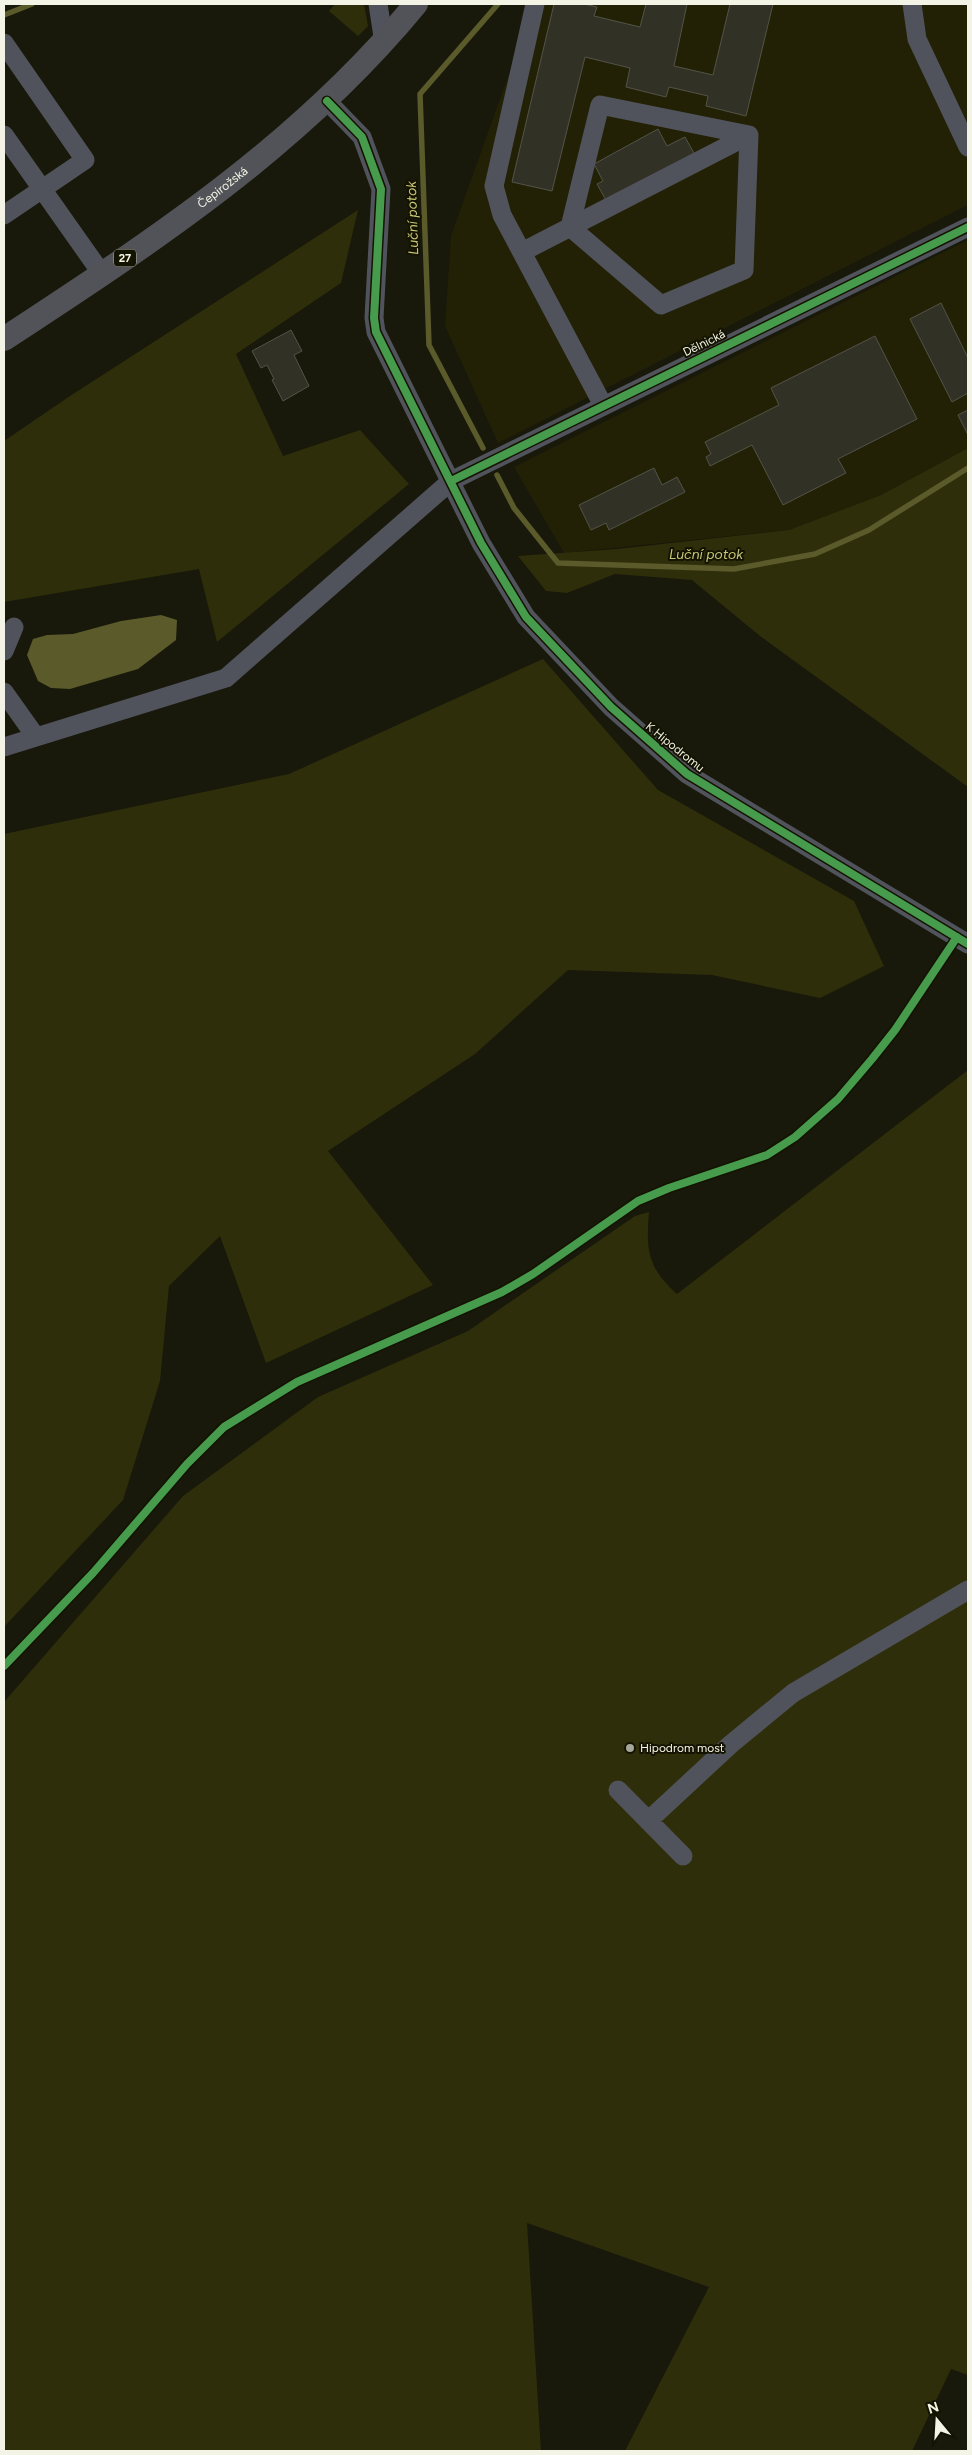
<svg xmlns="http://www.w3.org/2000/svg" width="972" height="2455" viewBox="0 0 972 2455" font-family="Figtree,sans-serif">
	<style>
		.built { fill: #222105 }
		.green { fill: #2f2e0a }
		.water { fill: #5b5a2b }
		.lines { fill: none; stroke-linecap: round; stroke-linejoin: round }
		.stream { stroke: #5b5a2b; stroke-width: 5.5 }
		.building { fill: #313126; stroke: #535348 }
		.minor { stroke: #51535c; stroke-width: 19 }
		.major { stroke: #525358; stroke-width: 24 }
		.cycleway-casing { stroke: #141301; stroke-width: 11 }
		.cycleway { stroke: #469c4c; stroke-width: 8 }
		.poi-dot { fill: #a6a799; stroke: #141301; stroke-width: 2 }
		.labels { text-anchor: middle; stroke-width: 4; stroke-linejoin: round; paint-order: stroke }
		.shield { fill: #141301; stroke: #b0b0a1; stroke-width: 1 }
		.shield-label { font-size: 11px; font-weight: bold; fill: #f3f4e5 }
		.street-label { font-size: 12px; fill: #f3f4e5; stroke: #141301 }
		.poi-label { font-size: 12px; fill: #f3f4e5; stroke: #141301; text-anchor: start }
		.water-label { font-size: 14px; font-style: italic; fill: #c9c878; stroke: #141301 }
	</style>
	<rect width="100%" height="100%" fill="#18180b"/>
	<path class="built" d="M534,4H968V205L498,443L445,326L451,236Z
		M968,240V448L881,495L789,530L564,553L514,467Z"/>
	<path class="green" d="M335,4H364L368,26L358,36L329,11Z
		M358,210L341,283L236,354L283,456L360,430L409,484L217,642L199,569L4,602V441L70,396Z
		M968,448V787L760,636L692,580L615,574L567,593L546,591L518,556L617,549L789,530L881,495Z
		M543,659L658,790L854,901L884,966L820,998L712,975L568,970L475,1054L328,1151L433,1285L266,1363L220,1236L169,1286L160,1381L123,1500L4,1627V834L289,774Z
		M968,1070V2375L951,2369L912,2451H625L709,2287L527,2223L541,2451H4V1702L183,1496L318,1397L468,1331L635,1216L649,1212C646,1250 647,1267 677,1294Z"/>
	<path class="water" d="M161,615L177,620L176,640L138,669L70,689L51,688L38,681L27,655L33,639L47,635L73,634L121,621Z"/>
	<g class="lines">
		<path class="stream" d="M4,15L32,4
			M483,448L429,345L420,94L498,4
			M497,475L514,508L558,563L734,569L815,554L869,530L968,468"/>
	</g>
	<path class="building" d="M554,4H584L597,7L594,16L640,27L646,4H687L674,66L713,75L730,4H773L746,116L706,106L708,96L669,87L666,97L626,87L630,68L585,57L552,191L512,182Z
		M658,129L667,146L685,137L695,155L607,202L597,184L603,181L594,164Z
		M941,303L968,358V393L952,402L910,319Z
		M291,330L302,351L294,355L309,386L283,401L272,380L274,379L267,365L261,368L252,351Z
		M875,336L917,419L838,459L846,473L783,505L752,445L710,466L706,457L711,454L705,442L779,405L771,388Z
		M968,410V435L958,415Z
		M654,468L662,485L677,477L685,492L609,530L606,523L591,530L579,505Z"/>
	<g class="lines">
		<path class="minor" d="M378,4L384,43
			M535,4L494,186L502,215L603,405
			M912,4L917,39L968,147
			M4,43L85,160L4,215
			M327,101L362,137L381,189L374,318L376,332L481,543L526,617L611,707L687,774L968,944
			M4,135L102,274
			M522,252L749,135L600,105L570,227L661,305L744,270L749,135
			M4,651L14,627
			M4,692L36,737
			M4,747L226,678L451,481L968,227
			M618,1790L683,1856
			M648,1821L731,1744L793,1693L968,1590"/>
		<path class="major" id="s1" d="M4,339C155,240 300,145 416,4"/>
		<defs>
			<path id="cycleway" d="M327,101L362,137L381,189L374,318L376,332L481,543L526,617L611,707L687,774L968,944
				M451,481L968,227
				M4,1666L93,1573L187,1464L224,1427L297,1382L502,1292L533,1274L638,1201L669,1188L767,1155L795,1137L838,1099L872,1059L895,1030L957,937"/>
		</defs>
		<use href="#cycleway" class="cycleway-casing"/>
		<use href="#cycleway" class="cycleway"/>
	</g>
	<circle class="poi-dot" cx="630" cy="1748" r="5"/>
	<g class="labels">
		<rect class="shield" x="114" y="249.5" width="22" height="17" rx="4"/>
		<g class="shield-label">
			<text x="125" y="262">27</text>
		</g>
		<g class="street-label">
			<text dy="4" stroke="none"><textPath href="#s1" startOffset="266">Čepirožská</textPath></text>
			<text transform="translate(704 343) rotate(-26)" y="4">Dělnická</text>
			<text transform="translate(675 747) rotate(39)" y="4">K Hipodromu</text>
		</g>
		<g class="poi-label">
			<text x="640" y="1752">Hipodrom most</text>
		</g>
		<g class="water-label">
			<text transform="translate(412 218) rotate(-92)" y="5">Luční potok</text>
			<text x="706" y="559">Luční potok</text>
		</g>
	</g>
	<rect width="972" height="2455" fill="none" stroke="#f3f4e5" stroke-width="10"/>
	<g transform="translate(937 2420) rotate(342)" stroke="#141301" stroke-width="4" paint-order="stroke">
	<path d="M0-4L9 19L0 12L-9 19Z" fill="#f3f4e5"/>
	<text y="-8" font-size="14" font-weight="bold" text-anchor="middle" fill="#f3f4e5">N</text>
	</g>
</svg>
